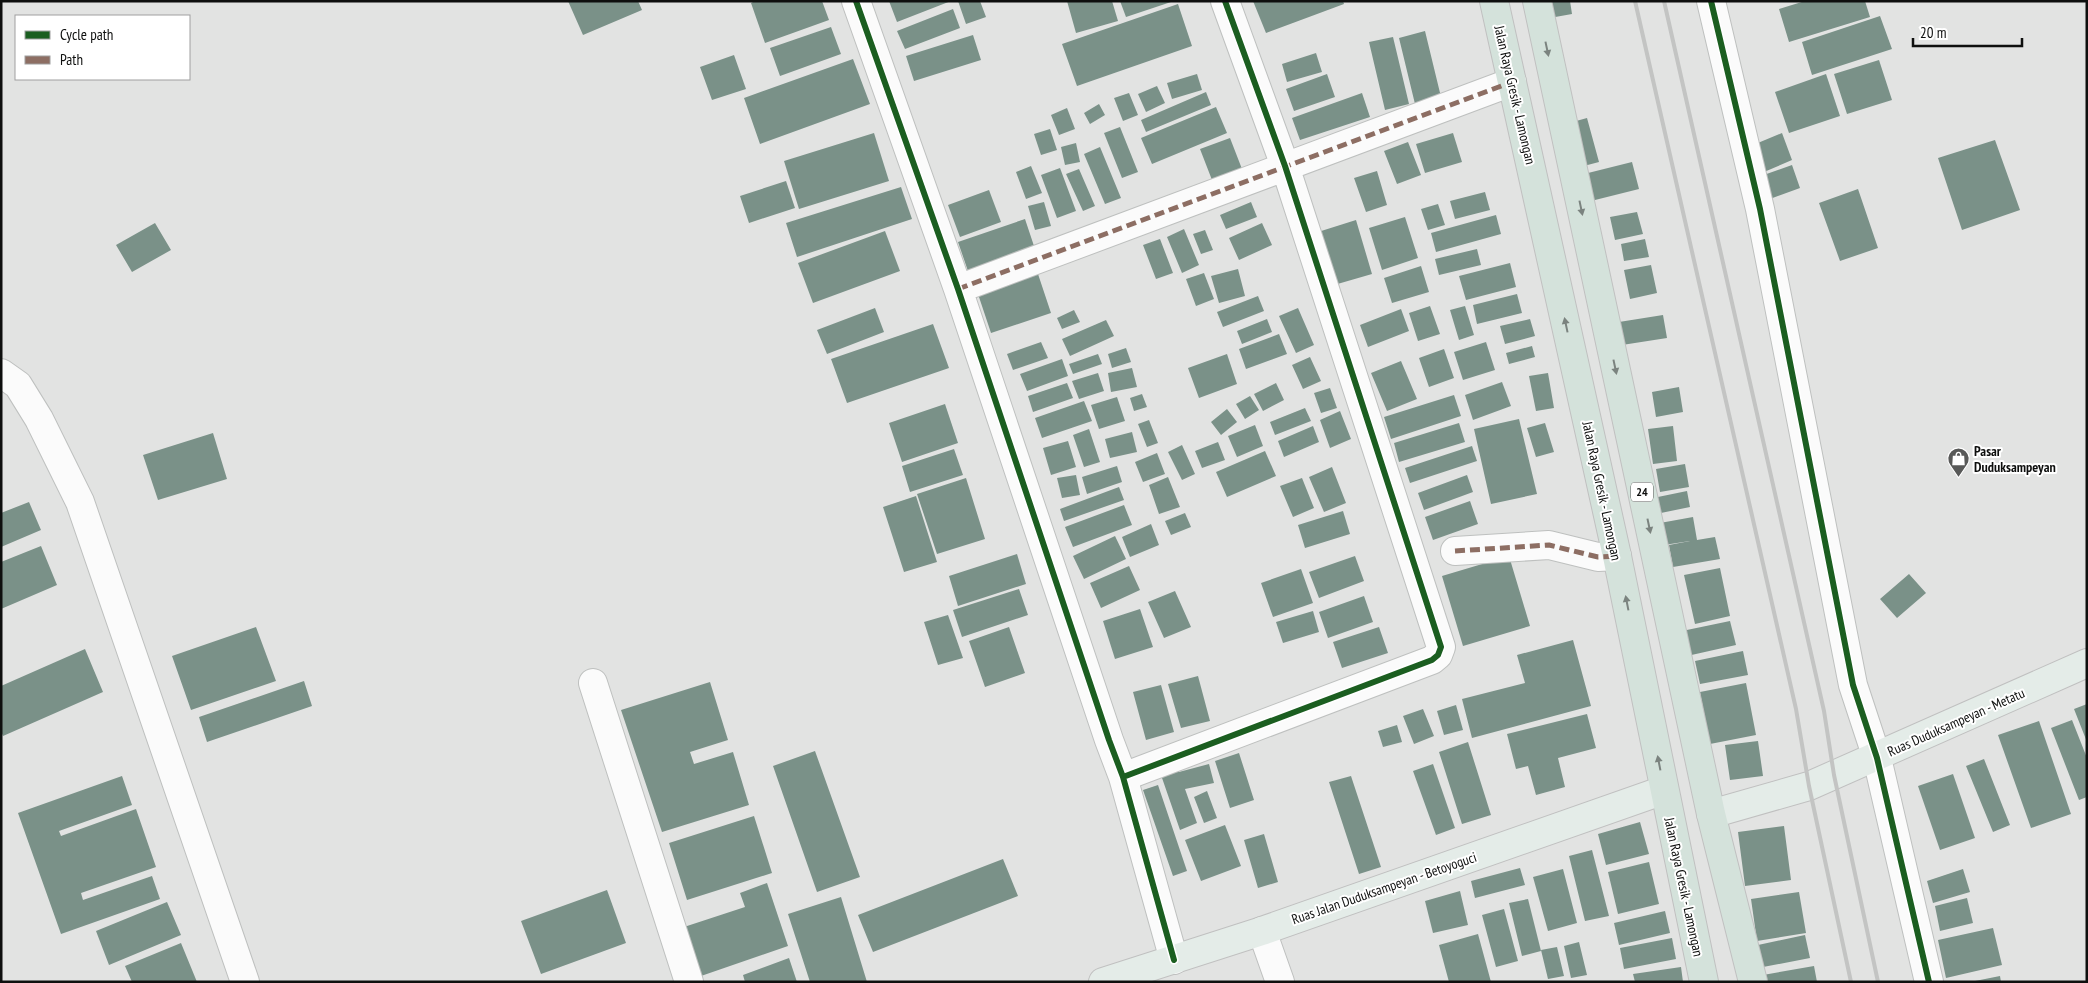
<svg xmlns="http://www.w3.org/2000/svg" width="2088" height="983" viewBox="0 0 2088 983" font-family="'PT Sans Narrow',sans-serif">
	<style>
		.building { fill: #7a9188 }
		.lines { fill: none; stroke-linecap: round; stroke-linejoin: round }
		.minor-casing { stroke: #bec0bf; stroke-width: 30 }
		.major-casing { stroke: #c0c0c0; stroke-width: 30 }
		.highway-casing { stroke: #c0c0c0; stroke-width: 30 }
		.minor { stroke: #fbfbfb; stroke-width: 28 }
		.major { stroke: #e4ece8; stroke-width: 28 }
		.highway { stroke: #d4e2db; stroke-width: 28 }
		.rail { stroke: #c3c4c3; stroke-width: 4 }
		.quiet { stroke: #8d6e63; stroke-width: 5; stroke-dasharray: 10 5; stroke-linecap: butt }
		.cycleway-casing { stroke: #fff; stroke-width: 9 }
		.cycleway { stroke: #1b5e20; stroke-width: 6 }
		.oneway { fill: #7b837f }
		.labels { text-anchor: middle; stroke-width: 4; stroke-linejoin: round; paint-order: stroke }
		.shield { fill: #fff; stroke: #565756; stroke-width: 1 }
		.shield-label { font-size: 12px; font-weight: bold; fill: #0e0f0e }
		.street-label { font-size: 14px; fill: #0e0f0e; stroke: #fff }
		.poi-label { font-size: 14px; font-weight: bold; fill: #0e0f0e; stroke: #fff; text-anchor: start }
	</style>
	<rect width="100%" height="100%" fill="#e2e3e2"/>
	<path class="building" d="M568,1H638L642,10L583,35Z
		M755,1H822L829,20L765,43L751,3Z
		M889,1H951L897,22Z
		M958,1H980L986,17L966,24Z
		M1067,1H1112L1118,21L1076,33Z
		M1120,1H1171V2L1126,17Z
		M1253,1H1343L1344,4L1266,33Z
		M1541,1H1570L1572,14L1544,19Z
		M1805,1H1865L1870,17L1789,42L1779,9Z
		M1178,4L1192,46L1077,86L1062,44Z
		M953,9L960,28L905,49L897,31Z
		M1880,16L1892,49L1812,75L1802,42Z
		M831,27L841,54L780,76L770,48Z
		M1425,31L1441,97L1415,104L1399,38Z
		M973,35L981,60L914,81L906,56Z
		M1393,37L1409,104L1385,110L1369,42Z
		M1316,53L1322,72L1287,82L1282,64Z
		M734,55L746,89L712,100L700,67Z
		M853,59L870,104L760,144L744,98Z
		M1879,60L1892,100L1847,114L1834,74Z
		M1197,74L1202,90L1172,99L1167,83Z
		M1327,74L1335,97L1294,111L1286,89Z
		M1826,74L1840,116L1789,133L1775,92Z
		M1157,86L1165,103L1146,112L1138,94Z
		M1206,92L1211,105L1146,132L1141,120Z
		M1129,93L1138,115L1123,121L1114,98Z
		M1362,93L1370,117L1300,140L1292,118Z
		M1099,104L1105,115L1090,124L1084,113Z
		M1216,107L1227,133L1152,164L1141,138Z
		M1067,108L1075,129L1059,135L1051,115Z
		M1587,118L1599,162L1580,167L1569,123Z
		M1120,127L1138,172L1122,178L1104,133Z
		M1050,129L1057,150L1041,155L1034,134Z
		M874,133L889,181L799,209L784,161Z
		M1453,133L1462,162L1425,173L1416,144Z
		M1782,133L1792,160L1764,172L1753,145Z
		M1230,138L1242,169L1212,180L1200,149Z
		M1995,140L2020,210L1962,230L1938,158Z
		M1408,142L1421,175L1397,184L1384,151Z
		M1076,143L1080,162L1065,165L1061,147Z
		M1100,147L1121,198L1105,204L1084,154Z
		M1632,162L1639,189L1587,202L1580,175Z
		M1792,165L1800,188L1767,200L1758,177Z
		M1031,166L1042,193L1026,199L1016,172Z
		M1060,168L1076,211L1057,218L1041,175Z
		M1079,169L1095,206L1083,211L1066,174Z
		M1377,171L1387,205L1366,212L1354,178Z
		M786,181L795,208L749,223L740,196Z
		M901,187L912,219L797,257L786,223Z
		M1858,189L1878,248L1840,261L1819,203Z
		M989,190L1001,222L960,237L948,205Z
		M1485,192L1490,210L1455,219L1450,201Z
		M1044,202L1051,226L1035,230L1028,206Z
		M1251,202L1257,217L1226,229L1220,215Z
		M1438,204L1445,225L1428,230L1421,209Z
		M1637,212L1643,234L1615,240L1610,217Z
		M1496,215L1501,234L1436,252L1431,233Z
		M1405,217L1418,258L1382,270L1369,228Z
		M1025,219L1035,249L968,271L958,242Z
		M1356,220L1372,274L1334,285L1318,232Z
		M155,223L171,250L132,272L116,245Z
		M1262,223L1272,245L1239,260L1229,238Z
		M1184,229L1199,265L1182,273L1167,237Z
		M1205,230L1213,250L1201,254L1193,234Z
		M885,231L900,271L813,303L798,263Z
		M1160,239L1173,273L1156,279L1143,245Z
		M1645,239L1649,257L1624,261L1621,244Z
		M1477,249L1481,265L1439,275L1435,259Z
		M1510,263L1516,287L1466,300L1459,276Z
		M1651,265L1657,293L1630,299L1624,270Z
		M1421,266L1429,292L1392,303L1384,278Z
		M1238,269L1245,296L1219,303L1211,276Z
		M1037,271L1051,313L991,333L977,291Z
		M1204,273L1214,299L1196,306L1186,279Z
		M1517,294L1522,313L1477,324L1473,305Z
		M1258,296L1264,311L1223,327L1217,312Z
		M1430,306L1440,334L1418,341L1409,313Z
		M1465,306L1474,335L1459,340L1450,310Z
		M875,308L884,332L827,354L817,330Z
		M1298,308L1314,345L1296,353L1279,316Z
		M1401,309L1409,331L1368,347L1360,325Z
		M1074,310L1080,322L1062,329L1057,318Z
		M1663,315L1667,338L1622,345L1619,322Z
		M1267,319L1272,332L1242,344L1237,331Z
		M1530,319L1535,336L1505,344L1500,326Z
		M1106,320L1114,336L1070,356L1062,339Z
		M933,324L949,368L847,403L831,359Z
		M1279,334L1287,354L1246,369L1239,349Z
		M1041,342L1048,358L1013,370L1007,354Z
		M1486,342L1495,370L1463,380L1454,352Z
		M1532,346L1535,357L1509,364L1506,353Z
		M1126,348L1131,362L1112,368L1108,354Z
		M1444,349L1454,378L1429,387L1419,358Z
		M1098,354L1102,364L1073,374L1069,364Z
		M1227,354L1237,384L1199,398L1188,368Z
		M1310,357L1321,381L1303,389L1292,365Z
		M1062,359L1068,376L1027,391L1020,374Z
		M1401,361L1417,399L1387,411L1371,373Z
		M1132,368L1137,387L1111,392L1108,373Z
		M1098,373L1104,391L1079,399L1072,381Z
		M1548,373L1554,408L1536,411L1529,376Z
		M1502,382L1511,406L1473,420L1465,395Z
		M1067,383L1073,398L1033,412L1028,396Z
		M1276,383L1284,400L1263,411L1254,394Z
		M1679,387L1683,412L1656,417L1652,392Z
		M1330,388L1337,408L1321,413L1314,393Z
		M1142,394L1147,407L1134,411L1130,398Z
		M1454,395L1461,416L1391,439L1384,417Z
		M1250,396L1259,410L1245,419L1236,404Z
		M1117,397L1125,421L1099,429L1091,405Z
		M1084,401L1092,421L1042,438L1035,418Z
		M945,404L958,443L902,462L889,423Z
		M1305,408L1311,421L1275,435L1270,422Z
		M1227,409L1237,422L1221,435L1211,422Z
		M1340,411L1351,439L1330,448L1320,420Z
		M1519,419L1537,494L1491,504L1474,429Z
		M1149,420L1158,443L1147,447L1138,424Z
		M1459,423L1465,442L1399,462L1394,443Z
		M1545,423L1554,452L1536,457L1527,428Z
		M1255,425L1263,446L1237,457L1228,436Z
		M1313,426L1319,442L1284,457L1278,441Z
		M1673,426L1677,461L1653,464L1648,429Z
		M1089,429L1100,462L1084,467L1073,435Z
		M1132,432L1137,452L1110,458L1105,439Z
		M213,433L227,479L158,500L143,455Z
		M1068,441L1076,467L1051,475L1043,448Z
		M1218,442L1225,460L1202,468L1195,451Z
		M1182,445L1195,474L1182,480L1168,452Z
		M1472,446L1477,461L1410,483L1405,468Z
		M954,449L963,475L910,492L902,466Z
		M1265,451L1276,476L1227,497L1216,472Z
		M1157,453L1165,474L1143,482L1135,462Z
		M1685,464L1689,487L1660,492L1656,469Z
		M1117,466L1122,482L1087,494L1082,477Z
		M1332,467L1346,503L1324,512L1309,477Z
		M1076,475L1080,495L1062,498L1057,478Z
		M1467,475L1473,492L1424,510L1418,493Z
		M1168,477L1180,507L1159,514L1149,485Z
		M966,478L985,539L937,554L917,494Z
		M1302,478L1314,508L1293,517L1280,486Z
		M1119,487L1124,500L1064,521L1060,509Z
		M1687,491L1690,507L1656,514L1653,498Z
		M916,496L937,562L904,572L883,507Z
		M1470,501L1478,524L1433,540L1425,517Z
		M29,502L41,530L1,547V513Z
		M1124,505L1132,525L1073,547L1065,527Z
		M1343,511L1350,534L1305,548L1298,525Z
		M1185,513L1191,527L1171,535L1165,521Z
		M1693,517L1697,540L1715,537L1720,559L1673,567L1669,545L1690,541L1664,545L1660,523Z
		M1151,524L1159,545L1130,557L1122,537Z
		M1115,536L1126,559L1084,579L1073,556Z
		M41,546L57,585L1,609V562Z
		M1017,554L1026,584L958,606L949,576Z
		M1355,556L1364,581L1319,598L1309,572Z
		M1509,556L1530,626L1463,646L1442,576Z
		M1129,566L1140,590L1101,608L1090,583Z
		M1720,568L1730,616L1695,624L1684,575Z
		M1301,569L1313,603L1273,617L1261,583Z
		M1909,574L1926,593L1897,618L1880,599Z
		M1019,589L1028,615L962,637L953,610Z
		M1175,591L1191,627L1164,638L1148,602Z
		M1364,596L1373,622L1328,638L1319,612Z
		M1140,609L1153,647L1115,659L1103,621Z
		M1313,611L1319,632L1283,643L1276,622Z
		M948,615L963,658L938,665L924,622Z
		M1730,621L1736,645L1687,656L1682,631Z
		M256,627L276,681L191,710L172,656Z
		M1009,627L1025,673L985,687L969,641Z
		M1379,627L1388,653L1342,668L1333,642Z
		M1573,640L1591,706L1472,738L1462,699L1525,683L1517,655Z
		M85,649L103,692L3,736L1,731V686Z
		M1743,651L1748,675L1700,684L1695,661Z
		M1198,676L1210,721L1181,728L1168,684Z
		M304,681L312,706L207,742L199,717Z
		M710,682L728,740L690,752L694,764L733,752L749,805L662,832L621,710Z
		M1746,683L1756,735L1710,744L1700,692Z
		M1161,685L1174,732L1146,740L1133,692Z
		M2087,704V742L2074,709Z
		M1456,705L1463,730L1444,735L1437,711Z
		M1423,709L1434,736L1414,744L1403,716Z
		M1587,714L1596,748L1558,758L1565,787L1536,795L1528,766L1516,769L1507,734Z
		M2072,720L2087,758V797L2079,800L2051,728Z
		M2039,721L2071,814L2031,828L1998,735Z
		M1397,725L1402,742L1383,747L1378,731Z
		M1758,741L1763,776L1730,780L1725,745Z
		M1468,742L1491,815L1462,824L1439,752Z
		M815,751L860,877L817,892L773,766Z
		M1239,753L1254,800L1230,808L1215,761Z
		M1984,759L2010,825L1993,832L1966,766Z
		M1209,764L1214,783L1185,789L1197,823L1180,830L1161,775L1178,769L1179,772Z
		M1433,764L1455,828L1436,835L1413,771Z
		M1953,774L1975,838L1940,850L1918,786Z
		M122,776L132,805L59,831L61,836L136,809L156,867L81,893L83,900L152,876L160,899L61,934L18,813Z
		M1351,776L1381,867L1359,874L1329,782Z
		M1158,785L1187,871L1173,876L1143,790Z
		M1207,791L1217,818L1204,823L1194,797Z
		M754,816L772,873L687,900L669,843Z
		M1640,822L1649,854L1606,865L1598,834Z
		M1225,825L1241,866L1201,881L1185,840Z
		M1784,826L1791,880L1745,886L1738,832Z
		M1264,834L1278,882L1258,888L1244,840Z
		M1592,850L1609,916L1585,921L1569,856Z
		M1003,859L1018,896L873,952L858,915Z
		M1649,862L1659,904L1618,914L1608,872Z
		M1520,868L1525,885L1475,898L1471,881Z
		M1563,869L1577,923L1548,931L1533,877Z
		M1963,869L1970,892L1933,903L1927,881Z
		M767,883L788,946L701,976L684,927L745,907L740,893Z
		M607,890L626,943L541,974L521,921Z
		M1460,891L1468,925L1433,933L1425,901Z
		M1799,892L1806,933L1757,941L1751,899Z
		M841,897L867,982H810L788,914Z
		M1967,898L1973,923L1940,931L1935,906Z
		M1528,899L1541,951L1522,956L1509,903Z
		M167,902L181,935L109,965L96,931Z
		M1504,909L1518,961L1496,967L1482,915Z
		M1665,911L1670,933L1619,945L1614,923Z
		M1993,928L2002,965L1946,978L1938,940Z
		M1478,934L1491,982H1449L1439,945Z
		M1805,935L1810,958L1763,967L1758,945Z
		M1672,938L1676,959L1624,969L1620,948Z
		M1579,942L1587,975L1571,978L1564,946Z
		M181,943L197,982H132L125,966Z
		M1557,947L1564,976L1548,979L1541,950Z
		M789,958L797,982H745L743,975Z
		M1814,966L1817,982H1764L1763,975Z
		M1681,967L1683,982H1635L1633,974Z
		M2000,976L2001,982H1975V981Z"/>
	<g class="lines">
		<defs>
			<path id="minor" d="M856,1L958,289L1109,740L1123,777L1174,960
				M1711,1L1760,209L1853,685L1877,758L1929,982
				M958,289L1512,82
				M1,373L18,385L39,419L80,502L245,982
				M1455,551L1549,545L1598,557L1617,556
				M593,683L689,982
				M1123,777L1432,660L1438,655L1441,647L1285,166L1225,1
				M1262,931L1280,982"/>
			<path id="major" d="M1711,814L1809,786L2087,663
				M1103,982L1262,931L1664,790"/>
			<path id="highway" d="M1494,1L1617,556L1704,982
				M1537,1L1711,814L1753,982"/>
		</defs>
		<use href="#minor" class="minor-casing"/>
		<use href="#major" class="major-casing"/>
		<use href="#highway" class="highway-casing"/>
		<use href="#minor" class="minor"/>
		<use href="#major" class="major"/>
		<use href="#highway" class="highway"/>
		<path class="rail" d="M1635,1L1796,709L1809,786L1851,982
			M1664,1L1824,711L1834,775L1878,982"/>
		<path class="quiet" d="M958,289L1512,82
			M1455,551L1549,545L1598,557L1617,556"/>
		<defs>
			<path id="cycleway" d="M856,1L958,289L1109,740L1123,777L1174,960
				M1711,1L1760,209L1853,685L1877,758L1929,982
				M1123,777L1432,660L1438,655L1441,647L1285,166L1225,1"/>
		</defs>
		<use href="#cycleway" class="cycleway-casing"/>
		<use href="#cycleway" class="cycleway"/>
	</g>
	<defs><path id="oneway-solid" d="M-6-.8H1V-3.2L6.5 0L1 3.2V.8H-6Z" transform="scale(1.25)"/></defs>
	<g class="oneway">
		<use href="#oneway-solid" transform="translate(1547 49) rotate(78)"/>
		<use href="#oneway-solid" transform="translate(1581 208) rotate(78)"/>
		<use href="#oneway-solid" transform="translate(1566 325) rotate(-102)"/>
		<use href="#oneway-solid" transform="translate(1615 367) rotate(78)"/>
		<use href="#oneway-solid" transform="translate(1649 526) rotate(78)"/>
		<use href="#oneway-solid" transform="translate(1627 603) rotate(-101)"/>
		<use href="#oneway-solid" transform="translate(1659 763) rotate(-101)"/>
	</g>
	<defs>
		<symbol id="shop-pin" viewBox="-11 -11 22 30"><path d="M0 17L-7.5 6A9.5 9.5 0 1 1 7.5 6Z" fill="#585958" stroke="#fff"/><path d="M-5-2.5h2.3a2.7 3.5 0 0 1 5.4 0H5L5.5 6h-11ZM-1.5-2.5h3a1.5 2.3 0 0 0-3 0Z" fill="#fff"/></symbol>
	</defs>
	<g fill-rule="evenodd">
		<use href="#shop-pin" x="1946" y="446" width="25" height="34"/>
	</g>
	<g class="labels">
		<rect class="shield" x="1631" y="482.5" width="22" height="19" rx="4"/>
		<g class="shield-label">
			<text x="1642" y="496">24</text>
		</g>
		<g class="street-label">
			<text transform="translate(1515 95) rotate(77)" y="5">Jalan Raya Gresik - Lamongan</text>
			<text transform="translate(1602 491) rotate(78)" y="5">Jalan Raya Gresik - Lamongan</text>
			<text transform="translate(1956 722) rotate(-24)" y="5">Ruas Duduksampeyan - Metatu</text>
			<text transform="translate(1684 887) rotate(78)" y="5">Jalan Raya Gresik - Lamongan</text>
			<text transform="translate(1384 888) rotate(-19)" y="5">Ruas Jalan Duduksampeyan - Betoyoguci</text>
		</g>
		<g class="poi-label">
			<text x="1974" y="456">Pasar<tspan x="1974" dy="16">Duduksampeyan</tspan></text>
		</g>
	</g>
	<rect width="2088" height="983" fill="none" stroke="#0e0f0e" stroke-width="5"/>
	<rect x="15" y="15" width="175" height="65" fill="#ffffff" stroke="#9f9f9f"/>
	<rect x="25" y="31" width="25" height="8" fill="#1b5e20" stroke="#9f9f9f"/>
	<text x="60" y="40" font-size="15" fill="#0e0f0e">Cycle path</text>
	<rect x="25" y="56" width="25" height="8" fill="#8d6e63" stroke="#9f9f9f"/>
	<text x="60" y="65" font-size="15" fill="#0e0f0e">Path</text>
	<path d="M1913 38v8h109v-8" fill="none" stroke="#0e0f0e" stroke-width="2.5"/>
	<text x="1920" y="38" font-size="15" fill="#0e0f0e" stroke="#ffffff" stroke-width="4" paint-order="stroke">20 m</text>
</svg>
